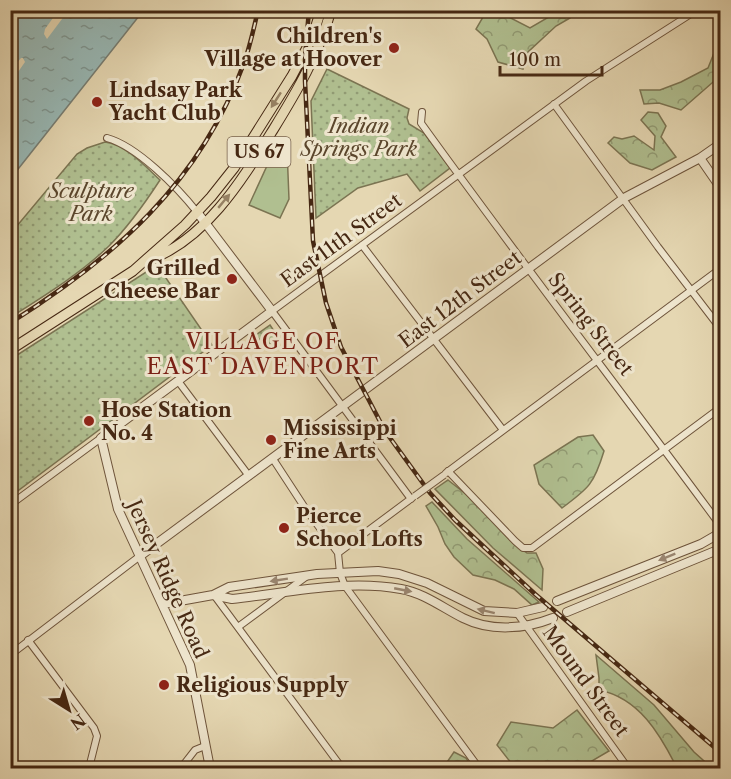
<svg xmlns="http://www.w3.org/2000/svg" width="731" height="779" viewBox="0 0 731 779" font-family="'Libre Caslon Text',serif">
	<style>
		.grass { fill: #b0bf90; stroke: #7b7452; stroke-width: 1.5 }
		.forest { fill: url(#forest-crowns); stroke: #7b7452; stroke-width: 1.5 }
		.park { fill: url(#park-dots); stroke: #7b7452; stroke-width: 1.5 }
		.water { fill: url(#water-ripples); stroke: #777e74; stroke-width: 1.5 }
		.pier { fill: #e5d7b2 }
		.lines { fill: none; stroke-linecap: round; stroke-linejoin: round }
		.minor-casing { stroke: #6e543b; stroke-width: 8 }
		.tertiary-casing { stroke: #6e543b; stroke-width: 10 }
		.primary-casing { stroke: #462813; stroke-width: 11 }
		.minor { stroke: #eee5cd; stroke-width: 6 }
		.tertiary { stroke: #eee5cd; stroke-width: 8 }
		.primary { stroke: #e5d7b2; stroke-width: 9 }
		.rail-casing { stroke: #462813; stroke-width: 4.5 }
		.rail { stroke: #eee5cd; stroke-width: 2; stroke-dasharray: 7; stroke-linecap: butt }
		.minor-bridge-casing { stroke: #6e543b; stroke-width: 8; stroke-linecap: butt }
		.minor-bridge { stroke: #eee5cd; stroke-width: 6 }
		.oneway { fill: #968062 }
		.oneway2 { fill: #9a8670 }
		.poi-dot { fill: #8f2418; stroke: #eee5cd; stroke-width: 2 }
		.labels { text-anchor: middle; stroke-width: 6; stroke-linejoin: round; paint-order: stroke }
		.shield { fill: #eee5cd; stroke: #78614b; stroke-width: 1.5 }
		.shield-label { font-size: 18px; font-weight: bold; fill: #462813 }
		.poi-label { font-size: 20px; font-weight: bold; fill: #462813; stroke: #eee5cd; text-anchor: start }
		.park-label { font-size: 20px; font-style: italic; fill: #5b462c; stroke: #eee5cd }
		.street-label { font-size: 20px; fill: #462813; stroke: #eee5cd }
		.quarter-label { font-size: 22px; letter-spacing: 1.5px; fill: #7a1f14; stroke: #eee5cd }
	</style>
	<defs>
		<pattern id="forest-crowns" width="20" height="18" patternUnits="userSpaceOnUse" patternTransform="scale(1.5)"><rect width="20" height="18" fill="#b0bf90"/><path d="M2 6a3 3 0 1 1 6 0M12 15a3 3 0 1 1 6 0" fill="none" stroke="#919b74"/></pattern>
		<pattern id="park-dots" width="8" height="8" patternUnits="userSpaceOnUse" patternTransform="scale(1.5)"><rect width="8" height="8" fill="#b0bf90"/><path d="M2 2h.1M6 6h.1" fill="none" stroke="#919b74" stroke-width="1.8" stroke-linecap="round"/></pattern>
		<pattern id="water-ripples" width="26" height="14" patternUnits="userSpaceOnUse" patternTransform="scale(1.5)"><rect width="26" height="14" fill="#98b8b5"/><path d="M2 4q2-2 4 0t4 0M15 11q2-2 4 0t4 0" fill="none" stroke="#7e9692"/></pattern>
	</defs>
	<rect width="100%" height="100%" fill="#e5d7b2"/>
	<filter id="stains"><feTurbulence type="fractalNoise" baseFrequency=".00333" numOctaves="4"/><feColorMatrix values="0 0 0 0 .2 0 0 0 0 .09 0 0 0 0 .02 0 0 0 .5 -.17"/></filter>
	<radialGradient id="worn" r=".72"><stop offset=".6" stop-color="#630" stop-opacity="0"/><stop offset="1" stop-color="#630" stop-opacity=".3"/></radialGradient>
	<path class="grass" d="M277,144L287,149L289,199L280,218L249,205Z"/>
	<path class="forest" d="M487,10L497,11L530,28L559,11H570V18L556,26L528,52L523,69L498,62L487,39L476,29Z
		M720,38V76L681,110L659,103L644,104L640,90H660L681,82L708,68Z
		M648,112L658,113L666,126L661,137L676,157L652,170L630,163L608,143L614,137L622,139L634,136L654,150L655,136L641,120Z
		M593,435L604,451C594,484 589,488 562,508L539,484L534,465L578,437Z
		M448,480L467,495L514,544L527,553H536L543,569L542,590L493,548L435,489Z
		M432,502L467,539L539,602L532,605L514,589L495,580L473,575L454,557L445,544L438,527L426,506Z
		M596,655L654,705L694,752L712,768H677C660,734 639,698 599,690V678Z
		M577,710L609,751L590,762L586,768H515L497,745L511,722L553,728Z
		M454,752L466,758L473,768H443Z"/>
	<path class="park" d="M327,69L409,109L407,118L409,124L424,133L450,168L420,191L407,174L358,188L316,218L311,101Z
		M105,142C126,145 145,166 160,180C145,203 128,227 109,246C80,274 44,296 11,317V233L77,154L87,148Z
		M157,265L212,345L11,496V359Z
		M270,325L278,337L265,347L256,335Z"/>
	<path class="water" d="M11,11H143L11,178Z"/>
	<path class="pier" d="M58,11H68L47,39L44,34L45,29Z
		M21,58H23L25,62L11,82V70Z"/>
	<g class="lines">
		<defs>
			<path id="minor" d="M554,104L658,247L720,328
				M422,112L421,123C519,259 621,391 720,525
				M107,138C137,146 178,188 197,212
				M362,245L503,430
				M178,381L249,476
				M273,459L305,508L338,553L340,573L345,586L479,768
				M448,471L515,541L523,548H532L720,408
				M446,473L720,269
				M411,499L272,311L586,81L697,10
				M10,505L101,438
				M338,553L412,498
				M214,595L342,768
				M517,613L628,768
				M238,627L307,576
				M28,640L94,728L97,736L89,768
				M10,655L140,556
				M181,768L195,750L205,746"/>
			<path id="tertiary" d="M700,158L720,187
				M197,212L272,311L101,438L118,509L190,665L210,768
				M140,556L624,198L700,158L720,144
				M213,595L232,599C287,593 346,579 401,589C424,593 443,608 463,618C491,632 525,629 553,618
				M557,601L701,544L720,533
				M163,604L213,595L229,587L297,577L317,574L378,571L399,574L427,583L484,611L517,613L543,607
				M567,612L720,549"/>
			<path id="primary" d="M147,261C206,240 242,180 273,130C297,91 319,54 331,10
				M10,350L133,271L185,225L211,197L234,168L292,76L312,38L321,10"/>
		</defs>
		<use href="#minor" class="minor-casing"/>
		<use href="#tertiary" class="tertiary-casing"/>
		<use href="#primary" class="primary-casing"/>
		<use href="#minor" class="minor"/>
		<use href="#tertiary" class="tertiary"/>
		<use href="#primary" class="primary"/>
		<defs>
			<path id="rail" d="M309,10L305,57V81L313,241L326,303L341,347L385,431L430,493L455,520L535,594L720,752
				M10,323C115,257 200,183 244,63C250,46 254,28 258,10"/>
		</defs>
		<use href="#rail" class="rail-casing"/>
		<use href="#rail" class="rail"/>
		<defs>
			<path id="minor-bridge" d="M415,496L444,475"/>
		</defs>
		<use href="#minor-bridge" class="minor-bridge-casing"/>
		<use href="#minor-bridge" class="minor-bridge"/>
	</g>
	<defs><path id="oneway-solid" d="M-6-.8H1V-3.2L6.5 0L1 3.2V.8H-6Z" transform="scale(1.5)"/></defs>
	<g class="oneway">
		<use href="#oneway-solid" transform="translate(276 100) rotate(123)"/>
		<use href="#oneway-solid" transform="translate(224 201) rotate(-50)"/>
	</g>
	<g class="oneway2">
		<use href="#oneway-solid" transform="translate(667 557) rotate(158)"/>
		<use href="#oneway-solid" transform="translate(279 580) rotate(171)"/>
		<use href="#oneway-solid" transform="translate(403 590) rotate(11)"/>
		<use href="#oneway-solid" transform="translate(486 611) rotate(-166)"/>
	</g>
	<g class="poi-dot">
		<circle cx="394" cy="48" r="6"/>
		<circle cx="97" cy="102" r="6"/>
		<circle cx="232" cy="279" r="6"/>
		<circle cx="89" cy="421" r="6"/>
		<circle cx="271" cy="440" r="6"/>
		<circle cx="284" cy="528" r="6"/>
		<circle cx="164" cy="685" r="6"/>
	</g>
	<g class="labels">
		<rect class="shield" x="227.5" y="137" width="63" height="30" rx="4.5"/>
		<g class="shield-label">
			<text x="259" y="158">US 67</text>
		</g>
		<g class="poi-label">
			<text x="382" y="43" text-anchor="end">Children's<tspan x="382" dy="23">Village at Hoover</tspan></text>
			<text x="109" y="97">Lindsay Park<tspan x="109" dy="23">Yacht Club</tspan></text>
			<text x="220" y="275" text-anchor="end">Grilled<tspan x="220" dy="23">Cheese Bar</tspan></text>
			<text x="101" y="417">Hose Station<tspan x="101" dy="23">No. 4</tspan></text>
			<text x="283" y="435">Mississippi<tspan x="283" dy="23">Fine Arts</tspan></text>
			<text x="296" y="523">Pierce<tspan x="296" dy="23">School Lofts</tspan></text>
			<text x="176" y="692">Religious Supply</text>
		</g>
		<g class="park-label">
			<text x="359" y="133">Indian<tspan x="359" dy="23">Springs Park</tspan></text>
			<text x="91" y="198">Sculpture<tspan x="91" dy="23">Park</tspan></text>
		</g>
		<g class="street-label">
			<text transform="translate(341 240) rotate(-36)" y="7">East 11th Street</text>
			<text transform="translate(460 299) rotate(-37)" y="7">East 12th Street</text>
			<text transform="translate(591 324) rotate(52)" y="7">Spring Street</text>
			<text transform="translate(168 579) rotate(66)" y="7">Jersey Ridge Road</text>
			<text transform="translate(586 681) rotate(54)" y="7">Mound Street</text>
		</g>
		<g class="quarter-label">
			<text x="263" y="349">VILLAGE OF<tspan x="263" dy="25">EAST DAVENPORT</tspan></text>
		</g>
	</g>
	<rect width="731" height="779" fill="none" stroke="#e5d7b2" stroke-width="36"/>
	<rect x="12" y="12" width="707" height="755" fill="none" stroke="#462813" stroke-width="3"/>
	<rect x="18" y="18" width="695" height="743" fill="none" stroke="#462813" stroke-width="1.5"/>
	<g transform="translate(69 710) rotate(143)" stroke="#eee5cd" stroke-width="4.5" paint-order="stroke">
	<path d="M0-4.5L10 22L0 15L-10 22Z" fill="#462813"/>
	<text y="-9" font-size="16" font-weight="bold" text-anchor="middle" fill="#462813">N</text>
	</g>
	<path d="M500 66v9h102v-9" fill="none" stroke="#462813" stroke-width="3"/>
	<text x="509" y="66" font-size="18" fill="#462813" stroke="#eee5cd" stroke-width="4.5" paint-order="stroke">100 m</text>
	<rect width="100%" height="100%" filter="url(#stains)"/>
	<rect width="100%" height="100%" fill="url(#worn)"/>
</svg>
